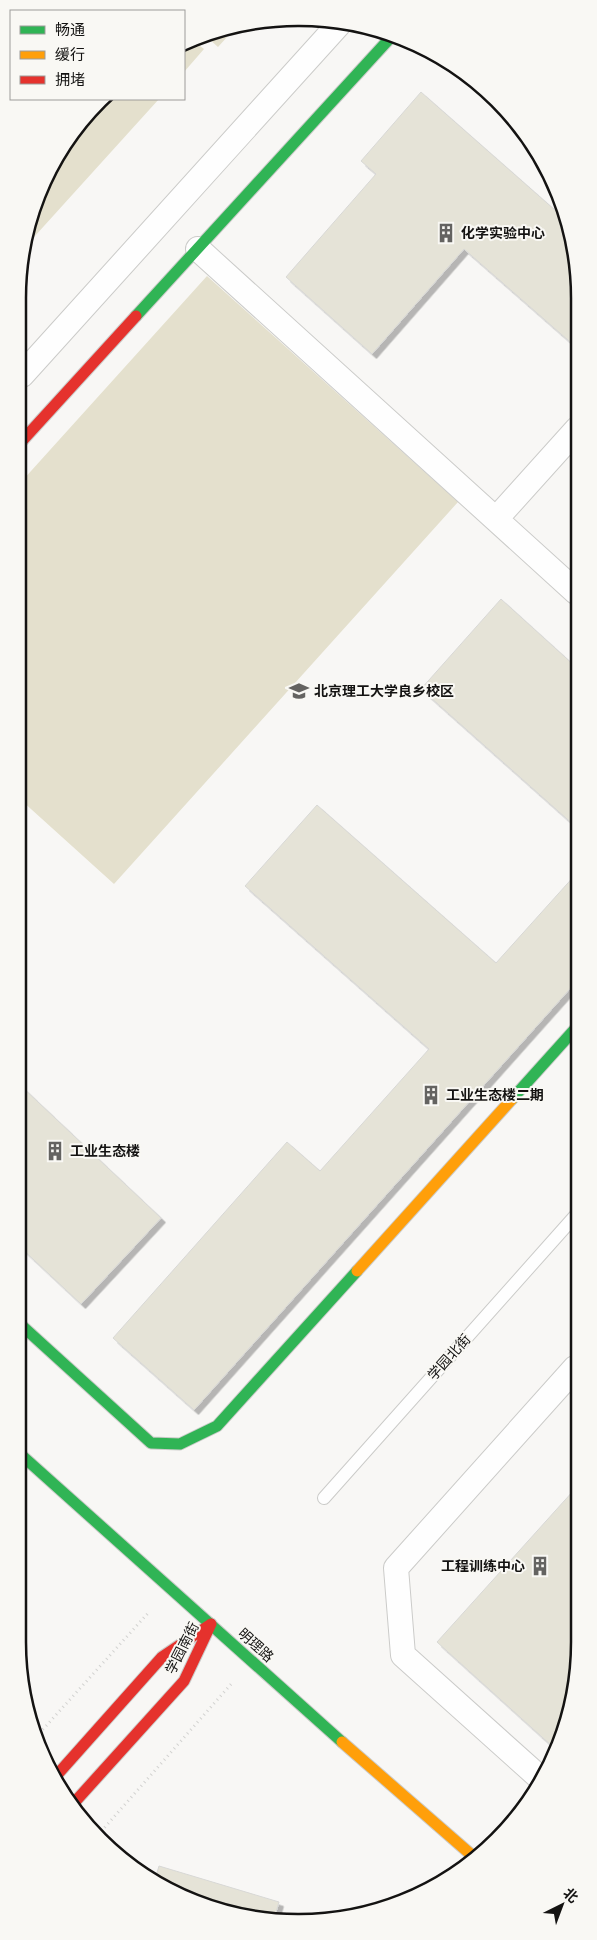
<svg xmlns="http://www.w3.org/2000/svg" width="597" height="1940" viewBox="0 0 597 1940" font-family="Rubik,'Noto Sans SC',sans-serif">
	<style>
		.green { fill: #e4e0cd }
		.building { fill: #e5e3d7; stroke: #d8d8d6; filter: url(#shadow) }
		.lines { fill: none; stroke-linecap: round; stroke-linejoin: round }
		.lane-casing { stroke: #cbcbc9; stroke-width: 14 }
		.street-casing { stroke: #cbcbc9; stroke-width: 26 }
		.fast-casing { stroke: #cbcbc9; stroke-width: 13 }
		.slow-casing { stroke: #cbcbc9; stroke-width: 13 }
		.jam-casing { stroke: #cbcbc9; stroke-width: 13 }
		.path { stroke: #d2d2d0; stroke-width: 3; stroke-dasharray: 1 4; stroke-linecap: butt }
		.lane { stroke: #fefefe; stroke-width: 12 }
		.street { stroke: #fefefe; stroke-width: 24 }
		.fast { stroke: #30b455; stroke-width: 11 }
		.slow { stroke: #ff9f0a; stroke-width: 11 }
		.jam { stroke: #e5322d; stroke-width: 11 }
		.labels { text-anchor: middle; stroke-width: 4; stroke-linejoin: round; paint-order: stroke }
		.poi-label { font-size: 14px; font-weight: bold; fill: #141312; stroke: #f9f8f4; text-anchor: start }
		.street-label { font-size: 14px; fill: #141312; stroke: #f9f8f4 }
		.rim { fill: none; stroke: #141312; stroke-width: 2.5 }
	</style>
	<defs>
		<filter id="shadow"><feDropShadow dx="4.5" dy="4.5" stdDeviation="0" flood-color="#0004"/></filter>
	</defs>
	<rect width="100%" height="100%" fill="#f8f7f5"/>
	<path class="green" d="M238,25L218,47L208,38Z
		M196,43L204,49L184,72V48Z
		M109,99H159L25,247L23,243L65,142Z
		M207,276L458,502L114,884L21,800L22,481Z"/>
	<path class="building" d="M421,92L564,218L577,262V348L464,249L372,354L286,277L376,174L361,161Z
		M501,599L576,667V827L421,689Z
		M317,805L496,963L576,874V982L194,1410L113,1338L287,1142L320,1171L429,1049L245,886Z
		M20,1085L161,1218L81,1304L19,1246Z
		M574,1490V1697L553,1747L437,1642Z
		M159,1866L279,1902L274,1919L262,1920L174,1893L155,1879Z"/>
	<g class="lines">
		<defs>
			<path id="lane" d="M324,1498L575,1216"/>
			<path id="street" d="M198,249L576,592
				M22,375L340,23
				M496,519L577,429
				M540,1778L403,1655L396,1568L575,1368"/>
			<path id="fast" d="M136,316L391,37
				M512,1099L575,1029
				M19,1323L151,1443L180,1444L217,1426L357,1271
				M18,1452L342,1742"/>
			<path id="slow" d="M357,1271L512,1099
				M342,1742L475,1858"/>
			<path id="jam" d="M22,441L136,316
				M56,1776L162,1657L211,1624
				M73,1804L184,1681L211,1624"/>
		</defs>
		<use href="#lane" class="lane-casing"/>
		<use href="#street" class="street-casing"/>
		<use href="#fast" class="fast-casing"/>
		<use href="#slow" class="slow-casing"/>
		<use href="#jam" class="jam-casing"/>
		<path class="path" d="M36,1737L150,1611
			M98,1835L233,1682"/>
		<use href="#lane" class="lane"/>
		<use href="#street" class="street"/>
		<use href="#fast" class="fast"/>
		<use href="#slow" class="slow"/>
		<use href="#jam" class="jam"/>
	</g>
	<defs>
		<symbol id="building-bare" viewBox="-9 -9 18 18"><path d="M-4-6H4V6H1V3H-1V6H-4ZM-2.5-4.3h1.7v1.8h-1.7ZM.8-4.3h1.7v1.8H.8ZM-2.5-1h1.7V.8h-1.7ZM.8-1h1.7V.8H.8Z" fill="#646361" stroke="#f9f8f4" stroke-width="2.5" paint-order="stroke"/></symbol>
		<symbol id="university-bare" viewBox="-9 -9 18 18"><path d="M0-5L7-2L0 1L-7-2ZM-4 1L0 2.5L4 1V4Q0 6-4 4Z" fill="#646361" stroke="#f9f8f4" stroke-width="2.5" paint-order="stroke"/></symbol>
	</defs>
	<g fill-rule="evenodd">
		<use href="#building-bare" x="432" y="219" width="28" height="28"/>
		<use href="#university-bare" x="285" y="677" width="28" height="28"/>
		<use href="#building-bare" x="417" y="1081" width="28" height="28"/>
		<use href="#building-bare" x="41" y="1137" width="28" height="28"/>
		<use href="#building-bare" x="526" y="1552" width="28" height="28"/>
	</g>
	<g class="labels">
		<g class="poi-label">
			<text x="461" y="238">化学实验中心</text>
			<text x="314" y="696">北京理工大学良乡校区</text>
			<text x="446" y="1100">工业生态楼二期</text>
			<text x="70" y="1156">工业生态楼</text>
			<text x="525" y="1571" text-anchor="end">工程训练中心</text>
		</g>
		<g class="street-label">
			<text transform="translate(449 1357) rotate(-48)" y="5">学园北街</text>
			<text transform="translate(256 1645) rotate(42)" y="5">明理路</text>
			<text transform="translate(182 1648) rotate(-63)" y="5">学园南街</text>
		</g>
	</g>
	<path d="M0 0H597V1940H0ZM298 26H299A272 272 0 0 1 571 298V1642A272 272 0 0 1 299 1914H298A272 272 0 0 1 26 1642V298A272 272 0 0 1 298 26Z" fill="#f9f8f4" fill-rule="evenodd"/>
	<path class="rim" d="M298 26H299A272 272 0 0 1 571 298V1642A272 272 0 0 1 299 1914H298A272 272 0 0 1 26 1642V298A272 272 0 0 1 298 26Z"/>
	<rect x="10" y="10" width="175" height="90" fill="#f9f8f4" stroke="#9d9c9a"/>
	<rect x="20" y="26" width="25" height="8" fill="#30b455" stroke="#9d9c9a"/>
	<text x="55" y="35" font-size="15" fill="#141312">畅通</text>
	<rect x="20" y="51" width="25" height="8" fill="#ff9f0a" stroke="#9d9c9a"/>
	<text x="55" y="60" font-size="15" fill="#141312">缓行</text>
	<rect x="20" y="76" width="25" height="8" fill="#e5322d" stroke="#9d9c9a"/>
	<text x="55" y="85" font-size="15" fill="#141312">拥堵</text>
	<g transform="translate(562 1905) rotate(42)" stroke="#f9f8f4" stroke-width="4" paint-order="stroke">
	<path d="M0-4L9 19L0 12L-9 19Z" fill="#141312"/>
	<text y="-8" font-size="14" font-weight="bold" text-anchor="middle" fill="#141312">北</text>
	</g>
</svg>
